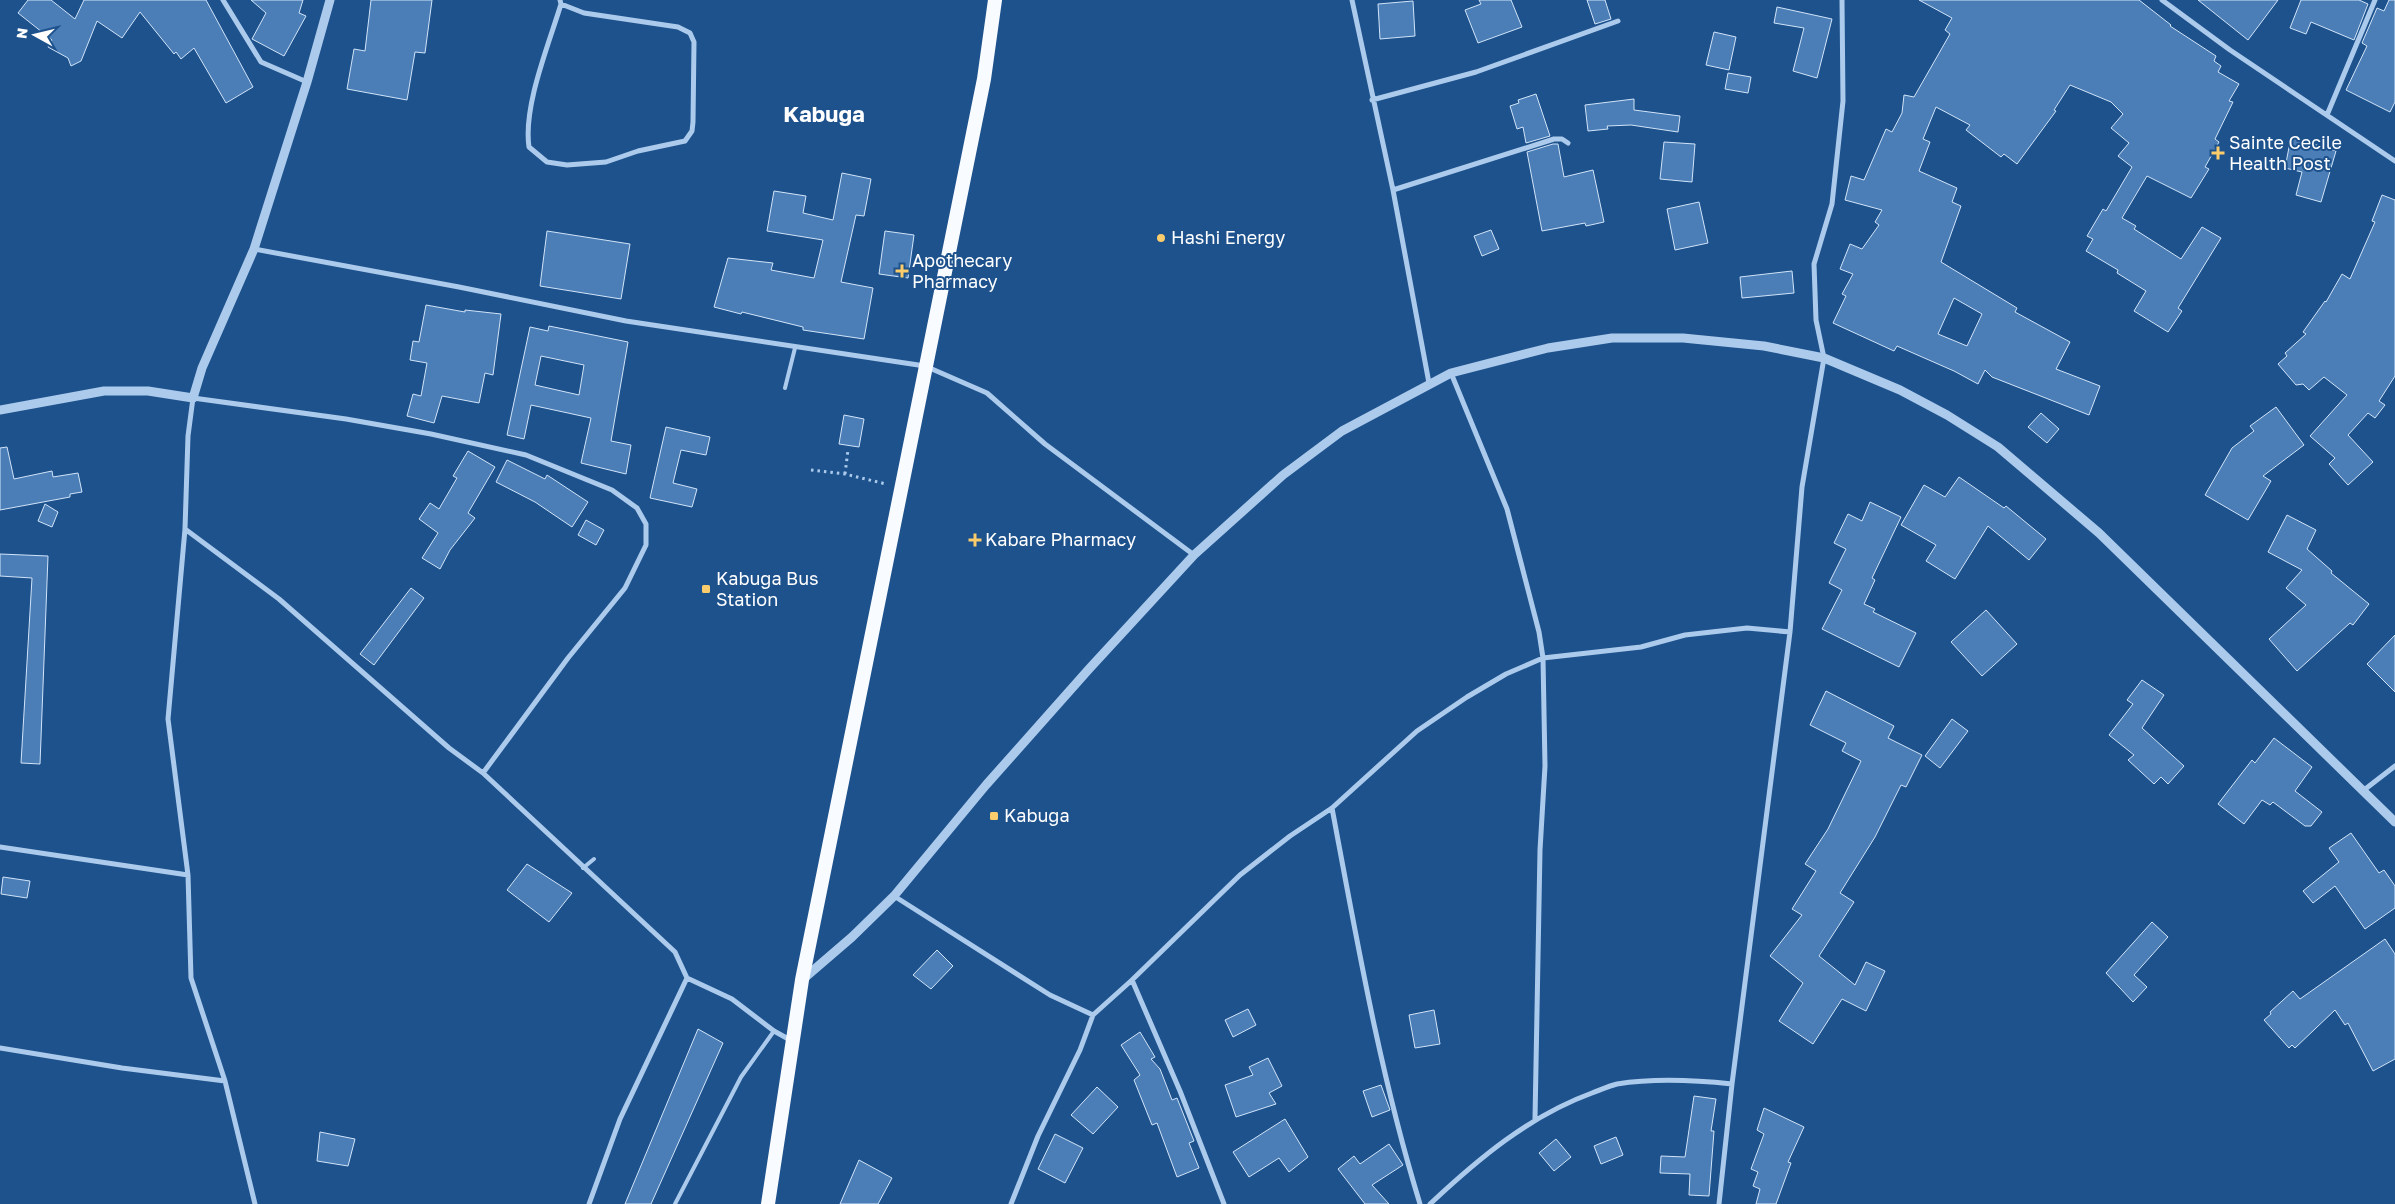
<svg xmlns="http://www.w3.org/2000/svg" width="2395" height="1204" viewBox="0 0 2395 1204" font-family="'Golos Text',sans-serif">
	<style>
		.building { fill: #4b7eb6; stroke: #d1e4f9; fill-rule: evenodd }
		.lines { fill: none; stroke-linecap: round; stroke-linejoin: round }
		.path { stroke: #accbec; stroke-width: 3; stroke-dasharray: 2.5 4; stroke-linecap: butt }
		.service { stroke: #accbec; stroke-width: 4 }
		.minor { stroke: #accbec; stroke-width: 5 }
		.tertiary { stroke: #accbec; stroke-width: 9 }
		.trunk { stroke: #f8fbff; stroke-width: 14 }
		.poi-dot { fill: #fbcc6b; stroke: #1e528d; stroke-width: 2 }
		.labels { text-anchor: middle; stroke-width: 4; stroke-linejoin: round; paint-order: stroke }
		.poi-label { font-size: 18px; fill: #fff; stroke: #1e528d; text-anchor: start }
		.district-label { font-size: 22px; font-weight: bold; fill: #fff; stroke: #1e528d }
	</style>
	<rect width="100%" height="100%" fill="#1e528d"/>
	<path class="building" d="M28,0H51L75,19L84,0H206L253,87L226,103L194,48L181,59L176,52L174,54L140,12L122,38L97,21L81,61L71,66L68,58L48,47L52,40L18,13Z
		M251,0H303L299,13L306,16L284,56L252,39L266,13Z
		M371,0H432L425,53L415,52L407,100L347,89L354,49L365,51Z
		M1479,0H1511L1522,27L1478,43L1465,10L1481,4Z
		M1587,0H1605L1611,19L1595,24Z
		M1919,0H2139L2171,25L2170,26L2216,56L2214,61L2221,66L2218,72L2239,84L2229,101L2233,102L2215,139L2219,142L2205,167L2209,169L2191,198L2147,176L2122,218L2136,226L2134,229L2181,259L2202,227L2221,238L2178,308L2182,311L2168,332L2134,311L2146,291L2117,273L2118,270L2086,251L2093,239L2087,236L2103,209L2106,211L2132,167L2118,156L2129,143L2111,128L2123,114L2111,102L2070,85L2054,110L2056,111L2017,164L2004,154L2001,157L1966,130L1970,125L1936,107L1923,139L1930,142L1919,171L1957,188L1952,202L1961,206L1941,262L2017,308L2015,312L2070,342L2056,369L2100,386L2089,415L1992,377L1985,370L1978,384L1954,371L1897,346L1894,351L1833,323L1846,296L1842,294L1853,274L1840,269L1850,244L1862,249L1879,225L1875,222L1882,210L1845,200L1851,176L1864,180L1886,129L1892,132L1902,113L1904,95L1914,97L1950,34L1945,30L1952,18ZM1954,298L1982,314L1967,346L1938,334Z
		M2198,0H2278L2248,40Z
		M2301,0H2359L2368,4L2354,40L2311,22L2306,34L2290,28Z
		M2389,0H2395V102L2390,112L2346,90L2367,46L2362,43L2377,8L2384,11Z
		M1413,1L1415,36L1380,39L1378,4Z
		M1777,7L1832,19L1817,78L1793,71L1804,28L1774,23Z
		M1714,32L1736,37L1729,70L1706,65Z
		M1728,73L1751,77L1748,93L1725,89Z
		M1536,94L1550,136L1526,143L1523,127L1517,129L1510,106L1519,103L1518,100Z
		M1634,99V110L1680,116L1678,132L1631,125L1607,126L1608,129L1588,131L1585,105Z
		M2291,137L2336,151L2321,202L2296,195L2302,172L2285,168Z
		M1664,142L1695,144L1692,182L1660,179Z
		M1553,144H1558L1564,177L1593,170L1604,222L1586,226L1585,223L1542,231L1527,152Z
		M842,173L871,179L864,216L856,215L841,282L873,288L864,339L803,330V327L742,312L741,314L714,307L728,258L773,263L771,270L814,278L823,240L767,231L774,191L806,196L803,213L833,220Z
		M2382,195L2395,200V376L2379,401L2385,405L2375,418L2368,413L2348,435L2373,462L2348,485L2329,464L2335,458L2310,436L2347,395L2324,377L2309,390L2303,384L2296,385L2278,364L2287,356L2285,353L2306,334L2303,332L2325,301L2326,302L2342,274L2350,279L2375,222L2372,221Z
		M1699,202L1708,243L1675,250L1667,209Z
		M1491,230L1499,249L1482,256L1474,236Z
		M547,231L630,244L621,299L540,286Z
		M885,231L914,235L908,278L879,274Z
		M1792,271L1794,293L1742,298L1740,277Z
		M426,305L465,312V310L501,314L493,375L485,373L479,403L442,396L434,423L407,416L413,394L421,396L427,363L410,360L413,341L419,342Z
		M549,326L628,342L611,441L631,445L626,474L581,463L591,418L531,405L524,439L507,435L530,327L548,331ZM541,356L584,365L579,395L535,385Z
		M2276,407L2304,445L2263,476L2271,481L2248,520L2205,495L2232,448L2254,431L2250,426Z
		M2041,413L2059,429L2047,443L2028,427Z
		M844,415L864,419L859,447L839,444Z
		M666,427L710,437L706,455L681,450L673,483L697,489L692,507L650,498Z
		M7,447L14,479L52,471L53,477L78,473L82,492L70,494V497L0,510V448Z
		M468,451L495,467L468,513L475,518L450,550L440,569L422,558L438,533L419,519L430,503L439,509L457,478L453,476Z
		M507,460L545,479L547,475L588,502L572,527L535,502L496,482Z
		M1959,477L2004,508L2006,506L2046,539L2029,560L1988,526L1955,579L1926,561L1936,545L1901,525L1924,485L1945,497Z
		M1870,502L1901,517L1872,578L1875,580L1864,604L1875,609L1873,612L1916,633L1899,667L1822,629L1842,590L1829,583L1846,549L1834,543L1848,514L1862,521Z
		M45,504L58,512L52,527L38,521Z
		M2287,515L2316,530L2307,549L2332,571L2331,573L2369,604L2353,625L2350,623L2297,671L2269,639L2306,605L2286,588L2302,570L2268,552Z
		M586,520L604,530L596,545L578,535Z
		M0,554L48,556L40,764L21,763L32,578L0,576Z
		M411,588L424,598L374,665L360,654Z
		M1986,610L2017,644L1982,676L1951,642Z
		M2395,635V692L2367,664Z
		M2142,680L2164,695L2142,728L2184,766L2168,784L2161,777L2154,784L2128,760L2134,755L2109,735L2133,704L2127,700Z
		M1826,691L1894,726L1888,738L1922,755L1906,787L1901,785L1875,837L1840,893L1854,902L1819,956L1855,985L1866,962L1885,971L1866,1011L1842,999L1813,1044L1779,1021L1803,983L1770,956L1802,915L1792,909L1816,871L1805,864L1828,829L1861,761L1842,751L1846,743L1810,725Z
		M1952,719L1968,731L1940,768L1925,756Z
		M2274,738L2312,767L2295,791L2322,812L2311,826H2305L2273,802L2270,805L2262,800L2244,824L2218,804L2252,760L2255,763Z
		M2351,833L2379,873L2384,870L2395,886V908L2365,929L2335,886L2313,903L2303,891L2339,862L2329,848Z
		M527,864L572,893L549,922L507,890Z
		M3,877L30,881L27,898L1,894Z
		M2152,922L2168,937L2134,975L2147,987L2133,1002L2106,973Z
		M2385,939L2395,954V1059L2373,1071L2348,1023L2345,1025L2335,1010L2295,1048L2292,1045L2289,1048L2264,1020L2271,1014L2270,1012L2293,991L2300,999Z
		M937,950L953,966L931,989L913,975Z
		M1248,1009L1256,1025L1233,1037L1225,1020Z
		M1434,1010L1440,1044L1415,1048L1409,1015Z
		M698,1029L723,1043L651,1204H625Z
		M1140,1032L1155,1057L1151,1059L1160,1069L1172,1100L1177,1098L1194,1141L1189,1143L1199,1168L1177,1177L1157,1123L1152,1125L1134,1080L1140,1075L1121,1045Z
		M1268,1058L1282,1086L1269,1093L1276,1104L1236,1117L1225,1085L1253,1075L1249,1067Z
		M1381,1085L1390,1110L1372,1117L1363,1091Z
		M1097,1087L1118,1107L1093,1134L1071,1115Z
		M1694,1096L1716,1099L1711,1131H1714L1709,1196L1689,1195L1690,1174L1660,1173L1661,1156L1685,1157Z
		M1764,1108L1804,1127L1788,1162L1791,1163L1776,1204H1756L1760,1189L1753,1186L1758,1172L1751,1169L1764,1134L1757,1130Z
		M1285,1119L1308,1157L1289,1172L1279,1158L1249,1177L1233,1152Z
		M320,1132L355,1139L348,1166L317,1161Z
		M1055,1134L1083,1148L1065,1183L1038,1169Z
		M1616,1137L1623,1155L1601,1164L1594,1146Z
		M1556,1139L1571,1157L1554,1171L1539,1153Z
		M1389,1144L1403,1165L1372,1185L1389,1204H1365L1338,1169L1354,1156L1360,1164Z
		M859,1160L892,1178L878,1204H840Z"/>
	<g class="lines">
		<path class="path" d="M811,470L845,474L886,484
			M845,474L848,450"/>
		<path class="service" d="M785,388L795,348
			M583,868L594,859
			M675,1204L741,1077L774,1031"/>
		<path class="minor" d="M223,0L261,62L307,82
			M560,0L561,4C549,44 523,106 529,147L547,162L567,165L606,162L638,151L685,141L692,131L693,122L694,42L690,33L678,27L584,13L561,4
			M1352,0L1393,190L1429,383
			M2162,0L2230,50L2395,161
			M1372,100L1476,72L1618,21
			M2327,115L2375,0
			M1393,190L1554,139H1562L1568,143
			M254,249L459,287L626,321L925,366L987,393L1045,444L1194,555
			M1451,373L1507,509L1539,632L1543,658L1545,766L1540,850L1535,1119
			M185,529L279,599L449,748L483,773L675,952L687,978L732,999L774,1031L792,1041
			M2364,790L2395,766
			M1332,808C1357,941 1380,1074 1420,1204
			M0,847L188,875
			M894,896L1050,995L1093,1015L1132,980
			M0,1048L122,1068L225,1081
			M255,1204L225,1081L191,978L188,875L168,719L185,529L188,436L193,398L346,419L431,434L526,455L612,490L637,508L646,524V545L625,588L568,658L483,773
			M589,1204L620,1119L687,978
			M1011,1204L1038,1136L1080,1050L1093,1015
			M1224,1204L1180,1091L1132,980L1240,875L1290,836L1332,808L1417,731L1467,697L1506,674L1543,658L1641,647L1685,635L1747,628L1790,632
			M1430,1204C1478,1159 1529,1116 1592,1093C1600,1090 1609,1086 1617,1084C1655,1078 1694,1080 1732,1084
			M1719,1204L1732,1084L1790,632L1802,487L1824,358L1816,320L1814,264L1832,204L1843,101L1842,0"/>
		<path class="tertiary" d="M0,410L104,391H148L193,398L202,368L254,249L307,82L330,0
			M802,980L852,937L894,896L986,785L1089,669L1194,555L1283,475L1342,431L1451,373L1548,348L1612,338H1683L1764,346L1824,358L1900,390L1947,415L1998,447L2099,533L2395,822"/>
		<path class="trunk" d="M768,1204L802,980L984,79L995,0"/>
	</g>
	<g class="poi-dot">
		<path d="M2215.5 145.5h5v5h5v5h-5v5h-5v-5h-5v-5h5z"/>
		<circle cx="1161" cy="238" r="5"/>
		<path d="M899.5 263.5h5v5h5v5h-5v5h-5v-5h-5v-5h5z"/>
		<path d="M972.5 532.5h5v5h5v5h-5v5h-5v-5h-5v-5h5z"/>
		<rect x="701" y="584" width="10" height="10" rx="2.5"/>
		<rect x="989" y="811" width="10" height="10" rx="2.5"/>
	</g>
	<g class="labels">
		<g class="poi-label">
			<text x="2229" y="149">Sainte Cecile<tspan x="2229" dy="21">Health Post</tspan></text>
			<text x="1171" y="244">Hashi Energy</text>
			<text x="912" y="267">Apothecary<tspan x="912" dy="21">Pharmacy</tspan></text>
			<text x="985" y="546">Kabare Pharmacy</text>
			<text x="716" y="585">Kabuga Bus<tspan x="716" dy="21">Station</tspan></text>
			<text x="1004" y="822">Kabuga</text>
		</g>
		<g class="district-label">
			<text x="824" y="122">Kabuga</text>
		</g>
	</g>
	<g transform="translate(35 35) rotate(278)" stroke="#1e528d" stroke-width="4" paint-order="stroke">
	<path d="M0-4L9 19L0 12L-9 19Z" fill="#ffffff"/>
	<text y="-8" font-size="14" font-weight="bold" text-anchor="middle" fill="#ffffff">N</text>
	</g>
</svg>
